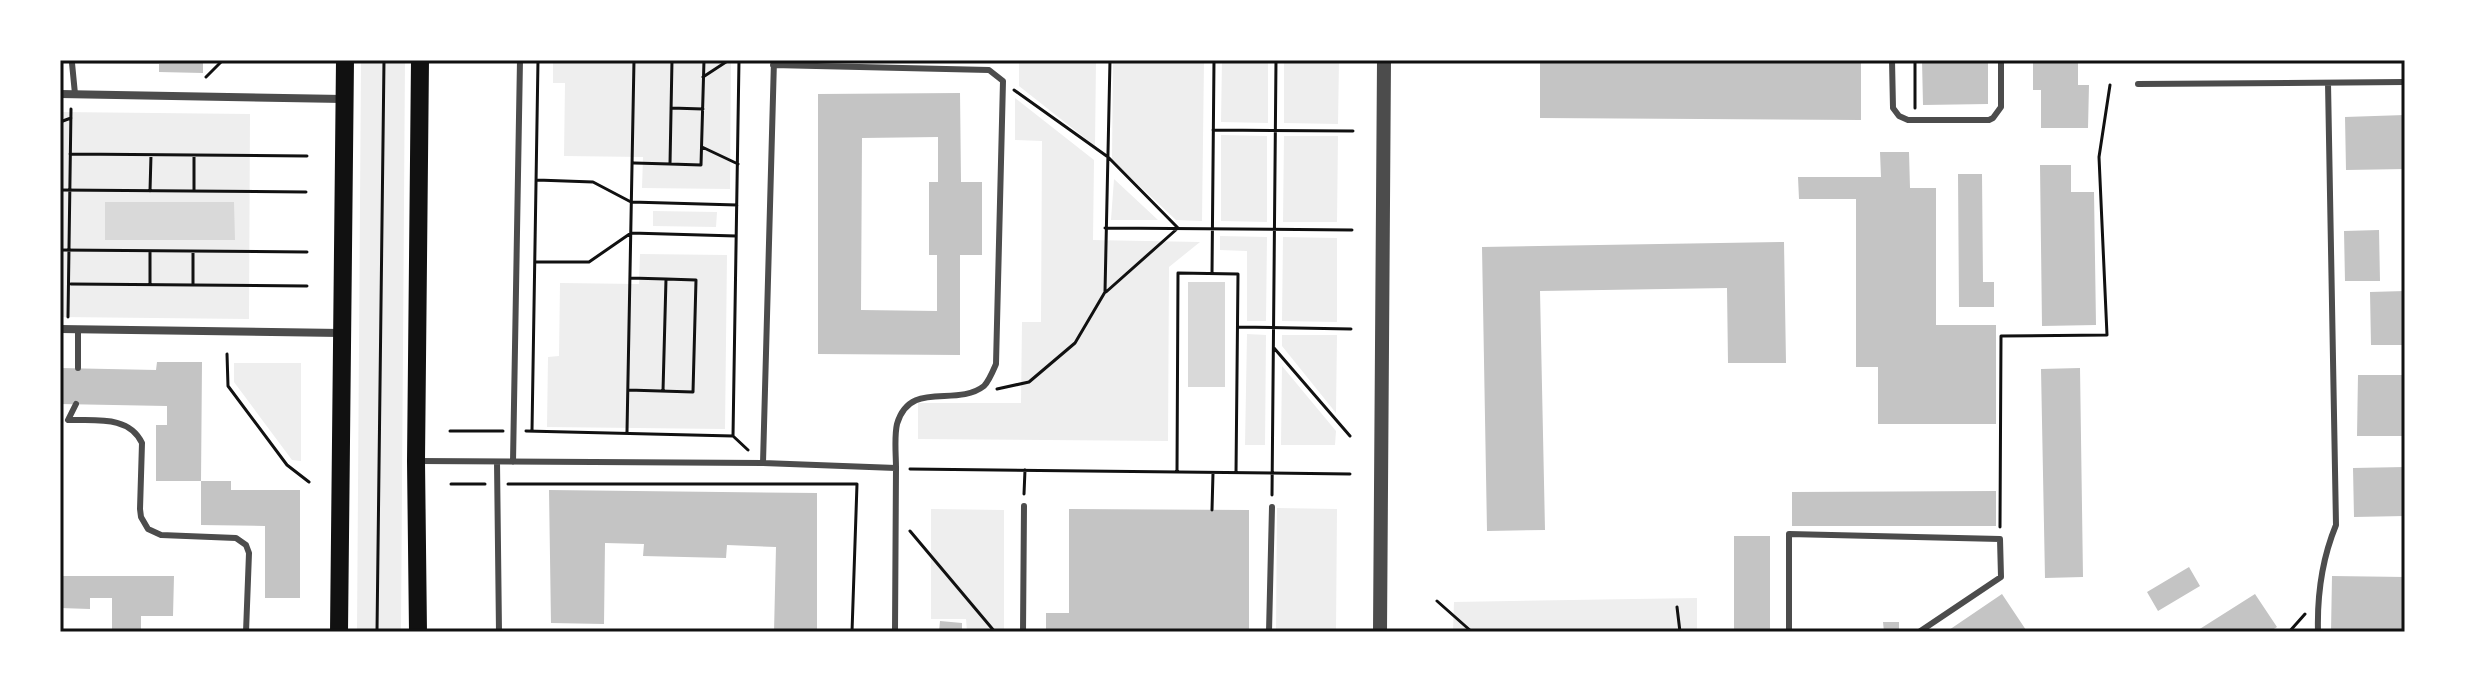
<svg xmlns="http://www.w3.org/2000/svg" width="2465" height="692" viewBox="0 0 2465 692" font-family="Raleway,sans-serif">
	<style>
		.green { fill: #eee }
		.water { fill: #d9d9d9 }
		.building { fill: #c4c4c4; fill-rule: evenodd }
		.lines { fill: none; stroke-linecap: round; stroke-linejoin: round }
		.path { stroke: #111; stroke-width: 3 }
		.service { stroke: #4c4c4c; stroke-width: 6 }
		.minor { stroke: #4c4c4c; stroke-width: 8 }
		.tertiary { stroke: #4c4c4c; stroke-width: 14 }
		.primary { stroke: #111; stroke-width: 18 }
		.neatline { fill: none; stroke: #111; stroke-width: 3 }
	</style>
	<rect width="100%" height="100%" fill="#fff"/>
	<path class="green" d="M361,60H405L401,632H357Z
		M553,60H731L730,189L642,188L643,157L564,156L565,83H553Z
		M1019,60H1096L1095,146L1019,86Z
		M1113,60H1204L1202,221L1176,220L1112,160Z
		M1222,60H1268V123L1221,122Z
		M1284,60H1339L1338,124L1284,123Z
		M1015,98L1094,160L1093,240L1200,242L1169,267L1168,441L918,439V403H1021L1022,322H1041L1042,141L1015,140Z
		M60,112L250,114L249,319L60,317Z
		M1221,135L1267,136V222L1221,221Z
		M1284,136H1338L1337,222H1283Z
		M1114,179L1158,220H1111Z
		M653,211L717,212L716,227L653,226Z
		M1220,236L1267,237L1266,321H1247V251L1220,250Z
		M1283,237L1337,238V322L1282,321Z
		M640,254L727,255L725,429L547,427L548,357L559,356L560,283L639,284Z
		M1247,334L1266,335L1265,445H1245Z
		M1282,335H1337L1336,413L1282,346Z
		M234,363H301V461L292,460L234,382Z
		M1282,366L1336,431L1335,445H1281Z
		M1277,508L1337,509L1336,632H1276Z
		M931,509L1004,510V632H967L966,619H931Z
		M1697,598V632H1453L1454,602Z"/>
	<path class="water" d="M105,202H234L235,240H105Z
		M1188,282H1225V387H1188Z"/>
	<path class="building" d="M60,60H203V73L159,72V64L60,63Z
		M1540,60H1861V120L1540,118Z
		M1922,60H1988V104L1923,105Z
		M2033,60H2078V85H2089L2088,128H2041V90H2033Z
		M960,93L961,182H982V255H960V355L818,354V94ZM938,137V182H929V255H937V311L861,310L862,138Z
		M2405,115V169L2346,170L2345,117Z
		M1880,152H1909L1910,188H1936V325H1996V424H1878V367H1856V199H1799L1798,177H1881Z
		M2040,165H2071V192H2094L2096,325L2042,326Z
		M1958,174H1982L1983,282H1994V307H1959Z
		M2379,230L2380,281H2345L2344,231Z
		M1784,242L1786,363H1728L1727,288L1540,291L1545,530L1487,531L1482,247Z
		M2405,291V345H2371L2370,292Z
		M157,362H202L201,481H156V425H167V406L60,404V368L156,370Z
		M2080,368L2083,577L2045,578L2041,369Z
		M2358,375H2405V436H2357Z
		M2405,467V516L2354,517L2353,468Z
		M201,481H231V490H300V598H265V526L201,525Z
		M549,490L817,493V632H774L776,547L727,545L726,558L643,556L644,544L605,543L604,624L551,623Z
		M1996,491V526H1792V492Z
		M1069,509L1249,510V632H1046V613H1069Z
		M1734,536H1770V632H1734Z
		M2189,567L2200,586L2158,611L2147,592Z
		M60,576H174L173,616H141V632H112V598H90V609L60,608Z
		M2332,576L2405,577V632H2331Z
		M2002,594L2026,630L2023,632H1946Z
		M2255,594L2277,627L2269,632H2195Z
		M940,621L962,623V632H939Z
		M1883,622H1899V632H1884Z"/>
	<g class="lines">
		<path class="path" d="M672,60L670,164L701,165L704,60
			M1915,60V108
			M206,77L223,60
			M703,77L729,60
			M1014,90L1108,157L1178,228
			M671,108L703,109
			M60,122L71,118
			M1213,130L1353,131
			M702,147L738,164
			M70,154L307,156
			M634,163L670,164
			M537,180L593,182L631,202L737,205
			M60,190L306,192
			M150,191L151,155
			M194,191V155
			M1105,228L1352,230
			M60,250L307,252
			M535,262H589L631,233L736,236
			M1212,274L1214,60
			M630,278L666,279
			M71,284L307,286
			M150,284V252
			M193,285V253
			M1106,292L1178,228
			M68,317L71,109
			M1238,327L1351,329
			M1274,348L1350,436
			M227,354L228,386L287,465L309,482
			M997,389L1029,382L1075,343L1105,292L1110,60
			M628,390L693,392L696,280L666,279L663,391
			M450,431H503
			M526,431L733,436L739,60
			M532,431L538,60
			M627,432L634,60
			M733,436L748,450
			M910,469L1350,474
			M1177,471L1178,273L1238,274L1236,473
			M451,484H485
			M508,484H857L852,632
			M1024,494L1025,470
			M1272,495L1276,60
			M1212,510L1213,473
			M2000,527L2001,336L2107,335L2099,157L2110,85
			M910,531L995,632
			M1437,601L1472,632
			M1677,607L1680,632
			M377,632L384,60
			M2289,632L2305,614"/>
		<path class="service" d="M1892,60L1893,108L1899,116L1908,120H1989L1993,118L2001,107V60
			M72,63L75,94
			M773,65L989,70L1003,81L996,364C993,371 989,381 984,386C956,408 910,379 897,424C894,437 896,455 896,468
			M2138,84L2405,82
			M78,329V368
			M76,404L68,420C95,421 129,415 142,443L140,509L141,517L148,529L161,535L236,538L246,545L249,553L246,632
			M419,461L763,463L896,468L895,632
			M497,462L499,632
			M513,462L520,60
			M763,463L774,60
			M1023,632L1024,506
			M1269,632L1272,507
			M1789,632V534L2000,539L2001,577L1919,632
			M2318,632C2317,595 2322,559 2336,525L2328,83"/>
		<path class="minor" d="M60,94L343,99
			M60,329L341,333"/>
		<path class="tertiary" d="M1380,632L1384,60"/>
		<path class="primary" d="M339,632L345,60
			M418,632L416,461L420,60"/>
	</g>
	<rect width="2465" height="692" fill="none" stroke="#ffffff" stroke-width="124"/>
	<rect x="62" y="62" width="2341" height="568" class="neatline"/>
</svg>
